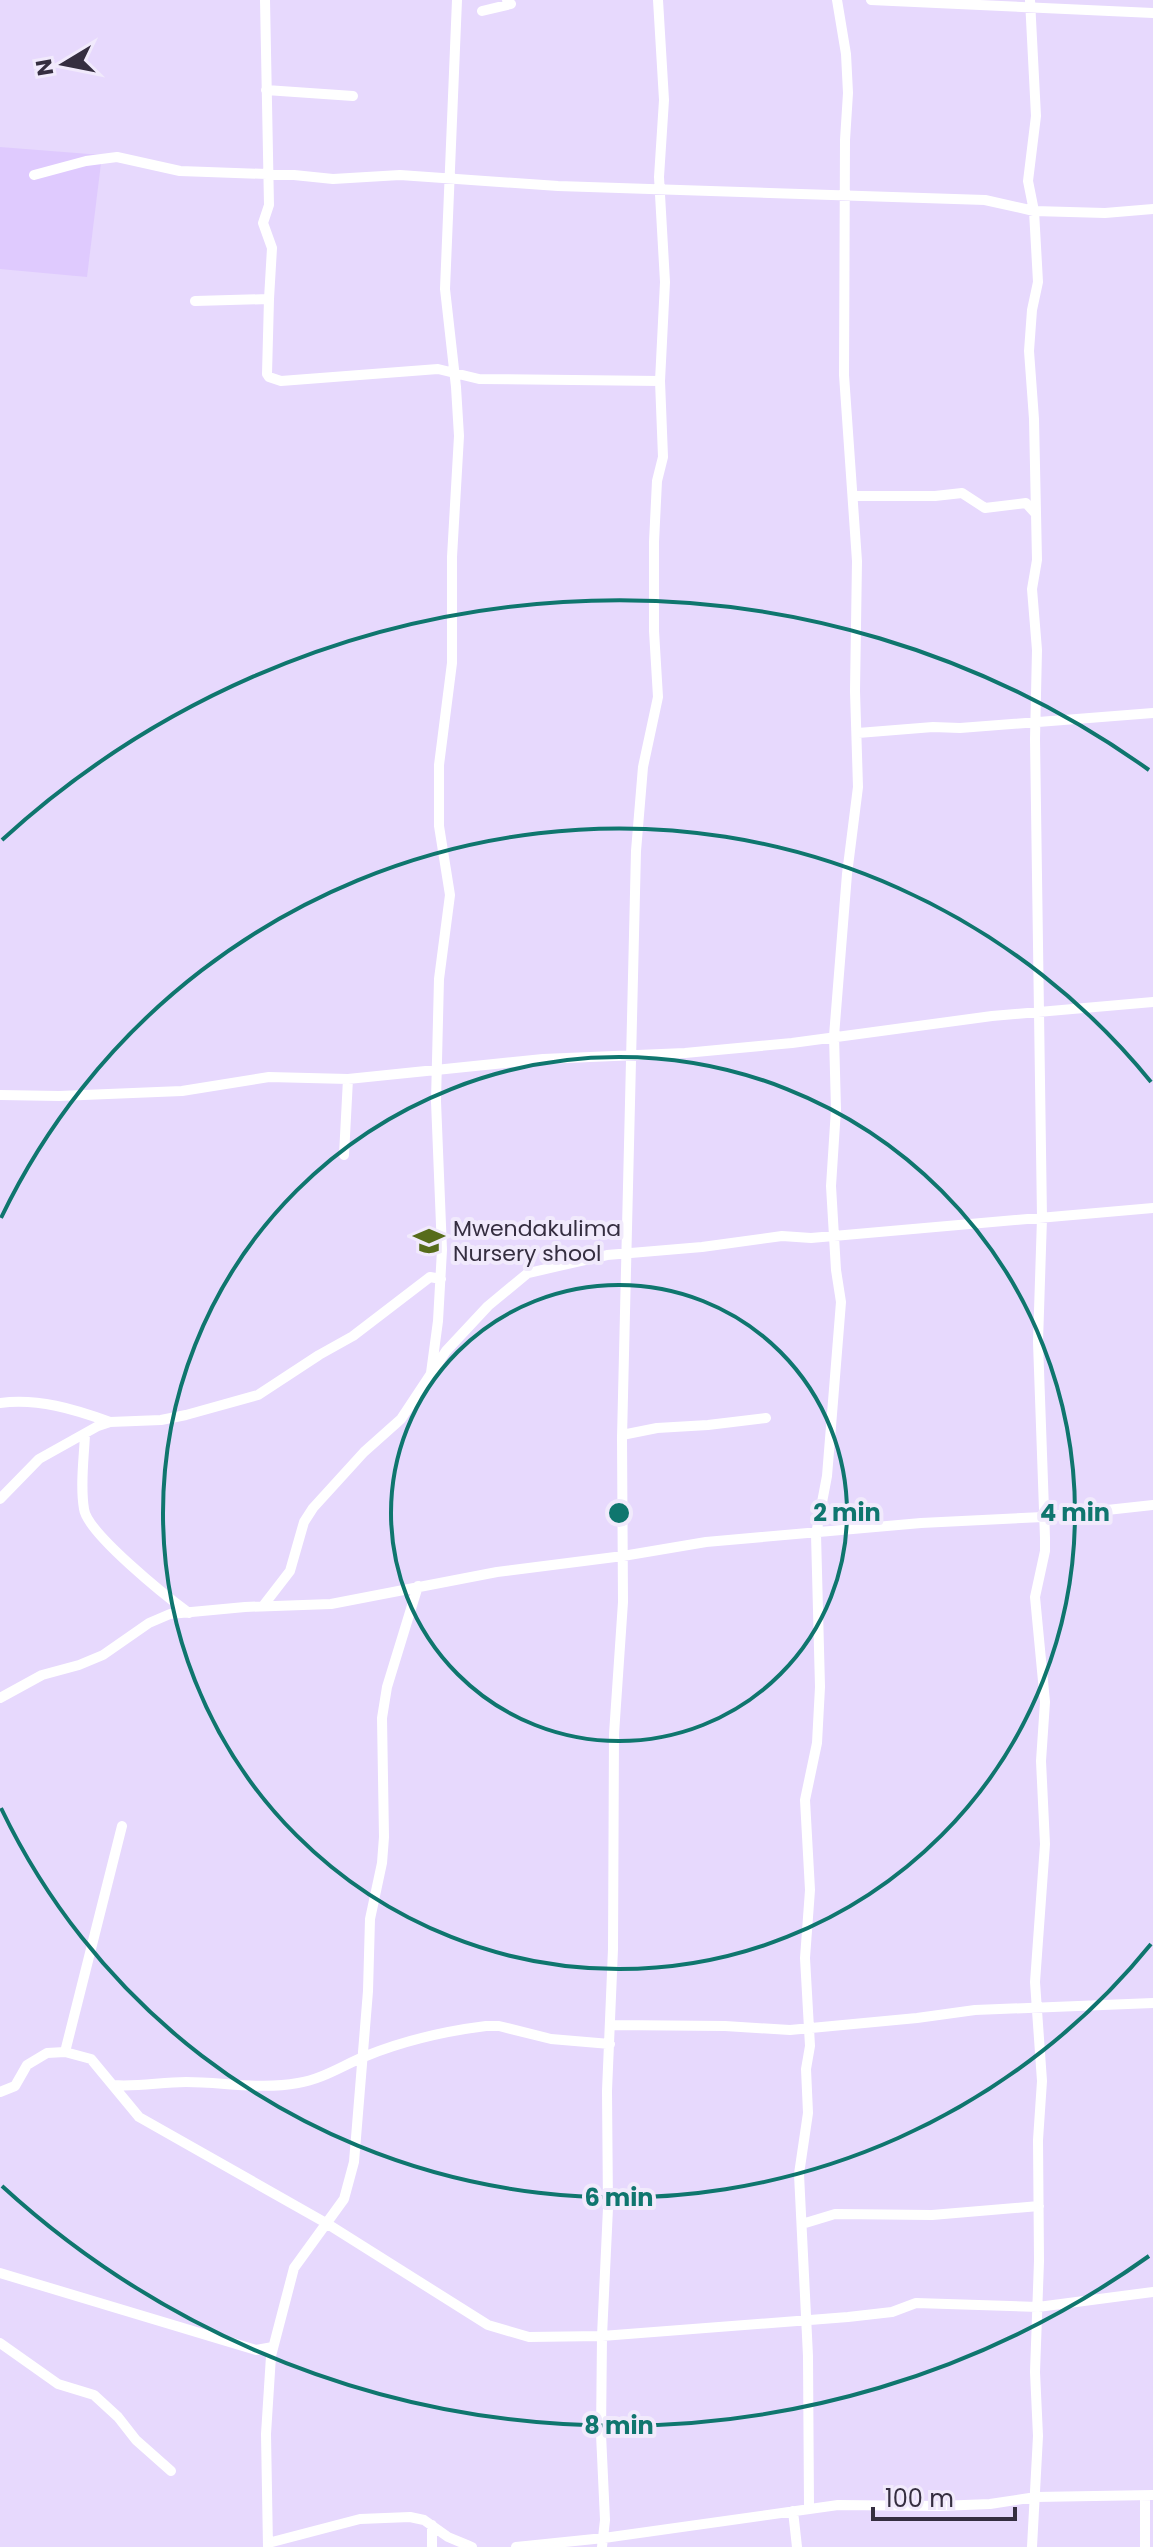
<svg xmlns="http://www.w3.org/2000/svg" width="1153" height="2547" viewBox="0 0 1153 2547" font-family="Poppins,sans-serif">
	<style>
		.built { fill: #dfcafe }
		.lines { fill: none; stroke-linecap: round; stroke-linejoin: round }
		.street { stroke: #fff; stroke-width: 10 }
		.ring { fill: none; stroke: #0f766e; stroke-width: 4 }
		.labels { text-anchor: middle; stroke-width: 8; stroke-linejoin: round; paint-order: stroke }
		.poi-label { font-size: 22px; fill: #352e40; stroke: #f1eafc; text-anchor: start }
		.centre { fill: #0f766e; stroke: #f1eafc; stroke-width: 4 }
		.ring-label { font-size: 24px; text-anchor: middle; font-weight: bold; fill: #0f766e; stroke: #f1eafc; stroke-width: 8; stroke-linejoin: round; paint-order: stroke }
	</style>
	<rect width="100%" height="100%" fill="#e7d9fd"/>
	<path class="built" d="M0,147L102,155L87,277L0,269Z"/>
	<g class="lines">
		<path class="street" d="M871,0L1153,13
			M1030,0L1036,116L1028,181L1034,211L1038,282L1032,310L1029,351L1034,419L1037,560L1032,589L1037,650L1035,739L1042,1218L1038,1342L1045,1538V1551L1035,1597L1045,1702L1041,1761L1045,1844L1035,1982L1042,2081L1038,2140L1039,2261L1035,2372L1038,2436L1032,2547
			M482,11L511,4L507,0
			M266,90L353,96
			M34,175L86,161L117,157L180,171L294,175L333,179L400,175L558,186L985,200L1034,211L1105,213L1153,209
			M269,299L267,374L269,377L281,381L438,369L479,379L660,381
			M195,301L269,299L272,248L263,223L269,205L265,0
			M854,496H935L962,493L985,508L1026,503L1035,513
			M858,733L933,727L960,728L1153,713
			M0,1095L59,1096L182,1091L269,1077L348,1079L543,1059L685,1053L792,1043L992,1016L1153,1002
			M344,1155L348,1079
			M431,1373L438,1321L442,1250L436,1101L439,979L450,895L439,826V765L452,663V557L459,436L456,387L445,289L457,0
			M0,1403C38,1398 74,1409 110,1422
			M85,1434C84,1458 80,1485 84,1509C87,1533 167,1597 189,1613
			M622,1435L657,1428L708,1425L766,1418
			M0,1499L39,1459L98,1426L110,1422L161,1420L186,1415L258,1395L319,1355L353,1336L430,1277L441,1279
			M263,1606L290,1571L304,1522L313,1508L364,1452L401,1419L446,1351L488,1306L528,1273L607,1255L702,1247L782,1236L811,1238L1153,1208
			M0,1698L42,1675L79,1665L103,1655L149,1623L170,1614L245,1607L331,1604L497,1572L623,1556L706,1542L921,1523L1043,1517L1153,1505
			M611,2025L725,2026L790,2030L917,2018L975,2010L1153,2003
			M65,2052L122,1826
			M113,2085C138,2087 161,2082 186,2082C223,2082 261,2090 298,2083C323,2079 343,2065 366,2056C403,2041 446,2031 486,2026H499L551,2039L610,2044
			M0,2092L15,2086L27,2065L47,2053L65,2052L91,2059L139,2117L326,2223L488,2325L529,2337L602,2336L848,2317L892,2312L916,2303L1038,2307L1153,2292
			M802,2224L835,2214L932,2215L1039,2206
			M0,2273L256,2350L273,2347
			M0,2343L58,2384L94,2395L118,2417L136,2440L171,2471
			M809,2508L808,2356L799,2174L808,2113L806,2069L810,2046L805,1958L810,1890L805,1800L817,1743L820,1687L816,1534L827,1476L841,1302L836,1270L831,1186L836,1109L834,1036L847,874L858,787L855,691L857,561L844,375L845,140L848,93L846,54L837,0
			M793,2511L797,2547
			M268,2543L360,2519L410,2517L424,2520L448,2537L472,2547
			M268,2547L266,2434L271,2356L294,2268L344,2199L354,2162L368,1991L370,1919L382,1863L384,1837L382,1718L387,1687L418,1586
			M432,2547V2525
			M516,2547L604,2538L838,2505L939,2506L990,2504L1036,2497L1153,2495
			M602,2547L605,2520L601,2434L602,2336L608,2208L607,2091L613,1949L614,1734L623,1602L622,1438L636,851L643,767L658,697L654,631V542L657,481L663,457L660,381L665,282L659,177L664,100L658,0
			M1145,2547V2496"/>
	</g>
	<g class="ring">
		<circle cx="619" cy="1513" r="228"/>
		<circle cx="619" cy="1513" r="456"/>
		<path d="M1151 1944A685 685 0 0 1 1 1808M1 1218A685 685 0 0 1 1151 1082"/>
		<path d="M1149 2256A913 913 0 0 1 2 2186M2 840A913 913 0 0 1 1149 770"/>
	</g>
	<defs>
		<symbol id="school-bare" viewBox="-9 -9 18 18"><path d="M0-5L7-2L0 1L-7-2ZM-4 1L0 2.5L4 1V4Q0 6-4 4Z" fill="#576c1b" stroke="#f1eafc" stroke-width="2.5" paint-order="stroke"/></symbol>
	</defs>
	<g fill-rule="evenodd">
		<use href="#school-bare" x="407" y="1219" width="44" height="44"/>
	</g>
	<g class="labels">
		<g class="poi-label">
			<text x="453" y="1236">Mwendakulima<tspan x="453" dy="25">Nursery shool</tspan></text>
		</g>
	</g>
	<circle cx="619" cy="1513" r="12" class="centre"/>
	<g class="ring-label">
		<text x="847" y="1521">2 min</text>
		<text x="1075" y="1521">4 min</text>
		<text x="619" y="2206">6 min</text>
		<text x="619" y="2434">8 min</text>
	</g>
	<g transform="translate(64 64) rotate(260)" stroke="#f1eafc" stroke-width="6" paint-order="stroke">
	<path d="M0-6L14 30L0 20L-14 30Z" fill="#352e40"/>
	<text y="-12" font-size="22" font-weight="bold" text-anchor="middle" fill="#352e40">N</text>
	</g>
	<path d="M873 2507v12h142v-12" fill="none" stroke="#352e40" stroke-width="4"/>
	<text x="885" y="2507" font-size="24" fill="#352e40" stroke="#f1eafc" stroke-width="6" paint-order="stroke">100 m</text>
</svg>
